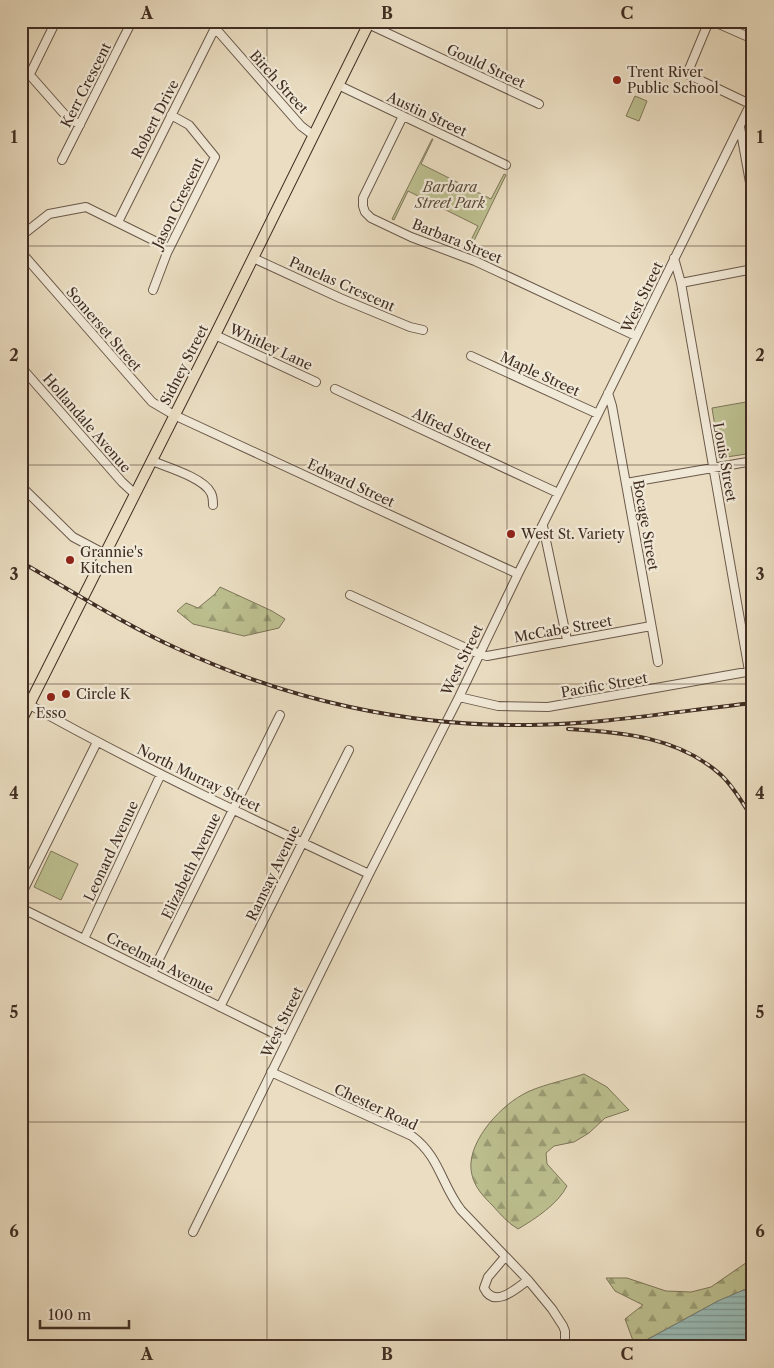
<svg xmlns="http://www.w3.org/2000/svg" width="774" height="1368" viewBox="0 0 774 1368" font-family="'Libre Caslon Text',serif">
	<style>
		.forest { fill: url(#forest-firs); stroke: #7e7659 }
		.green { fill: #bcbf8f; stroke: #7e7659 }
		.water { fill: url(#water-rules); stroke: #75827b }
		.lines { fill: none; stroke-linecap: round; stroke-linejoin: round }
		.minor-casing { stroke: #6a594a; stroke-width: 10 }
		.major-casing { stroke: #402d23; stroke-width: 12 }
		.minor { stroke: #f1e9d7; stroke-width: 8 }
		.major { stroke: #eaddc1; stroke-width: 10 }
		.rail-casing { stroke: #402d23; stroke-width: 4 }
		.rail { stroke: #f1e9d7; stroke-width: 2; stroke-dasharray: 5.5; stroke-linecap: butt }
		.grid { fill: none; stroke: #402d23; stroke-width: 1; stroke-opacity: 0.55 }
		.poi-dot { fill: #8f2418; stroke: #f1e9d7; stroke-width: 2 }
		.labels { text-anchor: middle; stroke-width: 4.5; stroke-linejoin: round; paint-order: stroke }
		.street-label { font-size: 14px; fill: #402d23; stroke: #f1e9d7 }
		.poi-label { font-size: 14px; fill: #402d23; stroke: #f1e9d7; text-anchor: start }
		.park-label { font-size: 14px; font-style: italic; fill: #594a39; stroke: #f1e9d7 }
		.neatline { fill: none; stroke: #402d23; stroke-width: 2 }
		.grid-label { font-size: 16px; text-anchor: middle; font-weight: bold; fill: #402d23 }
	</style>
	<defs>
		<pattern id="forest-firs" width="22" height="20" patternUnits="userSpaceOnUse" patternTransform="scale(1.25)"><rect width="22" height="20" fill="#bcbf8f"/><path d="M5 1l3.5 6h-7zM16 11l3.5 6h-7z" fill="#9a9c74"/></pattern>
		<pattern id="water-rules" width="6" height="5" patternUnits="userSpaceOnUse" patternTransform="scale(1.25)"><rect width="6" height="5" fill="#98bbb6"/><path d="M0 2.5h6" fill="none" stroke="#7d9894"/></pattern>
	</defs>
	<rect width="100%" height="100%" fill="#eaddc1"/>
	<filter id="stains"><feTurbulence type="fractalNoise" baseFrequency=".004" numOctaves="4"/><feColorMatrix values="0 0 0 0 .2 0 0 0 0 .09 0 0 0 0 .02 0 0 0 .5 -.17"/></filter>
	<radialGradient id="worn" r=".72"><stop offset=".6" stop-color="#630" stop-opacity="0"/><stop offset="1" stop-color="#630" stop-opacity=".3"/></radialGradient>
	<path class="forest" d="M220,587L272,611L285,619L279,628L244,636L193,624L177,611L186,603L198,608L215,594Z
		M584,1074L607,1087L629,1110L605,1118L589,1133L574,1142L554,1146L546,1153L547,1164L567,1186C558,1204 535,1219 518,1229C508,1223 501,1215 493,1206C484,1197 475,1188 472,1175C464,1146 498,1108 522,1095C536,1086 567,1080 584,1074Z
		M753,1258V1286L718,1301L635,1346L625,1319L643,1305L615,1291L606,1278H627L666,1291L691,1292L711,1287Z"/>
	<path class="green" d="M635,96L647,101L639,121L626,116Z
		M432,139H433L421,164L491,199L504,174L506,175L470,249L467,248L478,226L408,191L394,220L392,219Z
		M746,402L753,439V453L720,458L712,408Z
		M51,851L78,864L61,900L34,887Z"/>
	<path class="water" d="M753,1286V1347H634L718,1301Z"/>
	<g class="lines">
		<defs>
			<path id="minor" d="M209,21L301,126L313,135
				M709,21L687,74L750,104
				M712,21L753,39
				M368,24L539,104
				M21,65L66,116L80,125
				M30,74L56,21
				M338,85L506,165
				M403,116L363,198V206L365,212L371,218L411,237L475,261L636,336
				M740,127L753,199
				M62,160L132,21
				M118,222L215,28
				M21,236L49,214L86,207L169,248
				M21,252L152,402L174,415L518,574
				M253,258L340,298L410,327L423,330
				M674,258L681,283L749,671
				M681,283L753,269
				M153,290L167,253L215,157L189,125L171,115
				M215,335L316,382
				M471,356L598,414
				M21,367L122,482L135,494
				M335,389L558,493
				M608,393L612,406L658,662
				M152,461C167,467 204,478 211,493C213,497 213,501 213,505
				M626,483L753,461
				M21,486L73,537L105,554
				M543,526L567,640
				M350,595L479,654L487,656L651,626
				M459,697L498,706L548,707L752,671
				M21,700C134,764 252,819 369,874
				M21,895L97,742
				M21,908L287,1040
				M84,939L161,774
				M152,973L280,715
				M220,1007L349,750
				M271,1072L412,1136C440,1157 441,1184 461,1210L528,1280L552,1309L563,1326L565,1331V1340L560,1347
				M193,1232L369,874L459,697L518,574L598,414L753,99
				M505,1257L488,1277L484,1288C494,1309 516,1289 528,1280"/>
			<path id="major" d="M21,721L215,335L370,21"/>
		</defs>
		<use href="#minor" class="minor-casing"/>
		<use href="#major" class="major-casing"/>
		<use href="#minor" class="minor"/>
		<use href="#major" class="major"/>
		<defs>
			<path id="rail" d="M21,562C72,591 122,623 176,648C287,700 408,727 530,725C605,724 679,711 753,703
				M568,729C622,732 679,737 721,775C734,787 743,804 753,819"/>
		</defs>
		<use href="#rail" class="rail-casing"/>
		<use href="#rail" class="rail"/>
	</g>
	<path class="grid" d="M267,21V1347M507,21V1347M21,246H753M21,465H753M21,684H753M21,903H753M21,1122H753"/>
	<g class="poi-dot">
		<circle cx="617" cy="80" r="5"/>
		<circle cx="511" cy="534" r="5"/>
		<circle cx="70" cy="560" r="5"/>
		<circle cx="66" cy="694" r="5"/>
		<circle cx="51" cy="697" r="5"/>
	</g>
	<g class="labels">
		<g class="street-label">
			<text transform="translate(486 66) rotate(25)" y="5">Gould Street</text>
			<text transform="translate(279 82) rotate(48)" y="5">Birch Street</text>
			<text transform="translate(86 85) rotate(-63)" y="5">Kerr Crescent</text>
			<text transform="translate(427 114) rotate(25)" y="5">Austin Street</text>
			<text transform="translate(155 119) rotate(-63)" y="5">Robert Drive</text>
			<text transform="translate(178 203) rotate(-64)" y="5">Jason Crescent</text>
			<text transform="translate(457 241) rotate(22)" y="5">Barbara Street</text>
			<text transform="translate(342 284) rotate(24)" y="5">Panelas Crescent</text>
			<text transform="translate(642 297) rotate(-64)" y="5">West Street</text>
			<text transform="translate(104 329) rotate(49)" y="5">Somerset Street</text>
			<text transform="translate(271 347) rotate(25)" y="5">Whitley Lane</text>
			<text transform="translate(184 365) rotate(-63)" y="5">Sidney Street</text>
			<text transform="translate(540 374) rotate(25)" y="5">Maple Street</text>
			<text transform="translate(87 423) rotate(49)" y="5">Hollandale Avenue</text>
			<text transform="translate(452 430) rotate(25)" y="5">Alfred Street</text>
			<text transform="translate(725 462) rotate(80)" y="5">Louis Street</text>
			<text transform="translate(351 483) rotate(25)" y="5">Edward Street</text>
			<text transform="translate(646 525) rotate(80)" y="5">Bocage Street</text>
			<text transform="translate(563 629) rotate(-10)" y="5">McCabe Street</text>
			<text transform="translate(462 660) rotate(-64)" y="5">West Street</text>
			<text transform="translate(604 685) rotate(-10)" y="5">Pacific Street</text>
			<text transform="translate(199 778) rotate(26)" y="5">North Murray Street</text>
			<text transform="translate(111 851) rotate(-65)" y="5">Leonard Avenue</text>
			<text transform="translate(191 866) rotate(-64)" y="5">Elizabeth Avenue</text>
			<text transform="translate(273 873) rotate(-64)" y="5">Ramsay Avenue</text>
			<text transform="translate(160 963) rotate(27)" y="5">Creelman Avenue</text>
			<text transform="translate(282 1022) rotate(-64)" y="5">West Street</text>
			<text transform="translate(376 1107) rotate(25)" y="5">Chester Road</text>
		</g>
		<g class="poi-label">
			<text x="627" y="77">Trent River<tspan x="627" dy="16">Public School</tspan></text>
			<text x="521" y="539">West St. Variety</text>
			<text x="80" y="557">Grannie's<tspan x="80" dy="16">Kitchen</tspan></text>
			<text x="76" y="699">Circle K</text>
			<text x="51" y="718" text-anchor="middle">Esso</text>
		</g>
		<g class="park-label">
			<text x="450" y="192">Barbara<tspan x="450" dy="16">Street Park</tspan></text>
		</g>
	</g>
	<rect width="774" height="1368" fill="none" stroke="#eaddc1" stroke-width="55"/>
	<path d="M40 1320v8h89v-8" fill="none" stroke="#402d23" stroke-width="2.5"/>
	<text x="48" y="1320" font-size="15" fill="#402d23" stroke="#f1e9d7" stroke-width="4" paint-order="stroke">100 m</text>
	<rect x="28" y="28" width="718" height="1312" class="neatline"/>
	<g class="grid-label">
		<text x="147" y="19">A</text>
		<text x="387" y="19">B</text>
		<text x="627" y="19">C</text>
		<text x="14" y="143">1</text>
		<text x="760" y="143">1</text>
		<text x="14" y="361">2</text>
		<text x="760" y="361">2</text>
		<text x="14" y="580">3</text>
		<text x="760" y="580">3</text>
		<text x="14" y="799">4</text>
		<text x="760" y="799">4</text>
		<text x="14" y="1018">5</text>
		<text x="760" y="1018">5</text>
		<text x="14" y="1237">6</text>
		<text x="760" y="1237">6</text>
		<text x="147" y="1360">A</text>
		<text x="387" y="1360">B</text>
		<text x="627" y="1360">C</text>
	</g>
	<rect width="100%" height="100%" filter="url(#stains)"/>
	<rect width="100%" height="100%" fill="url(#worn)"/>
</svg>
